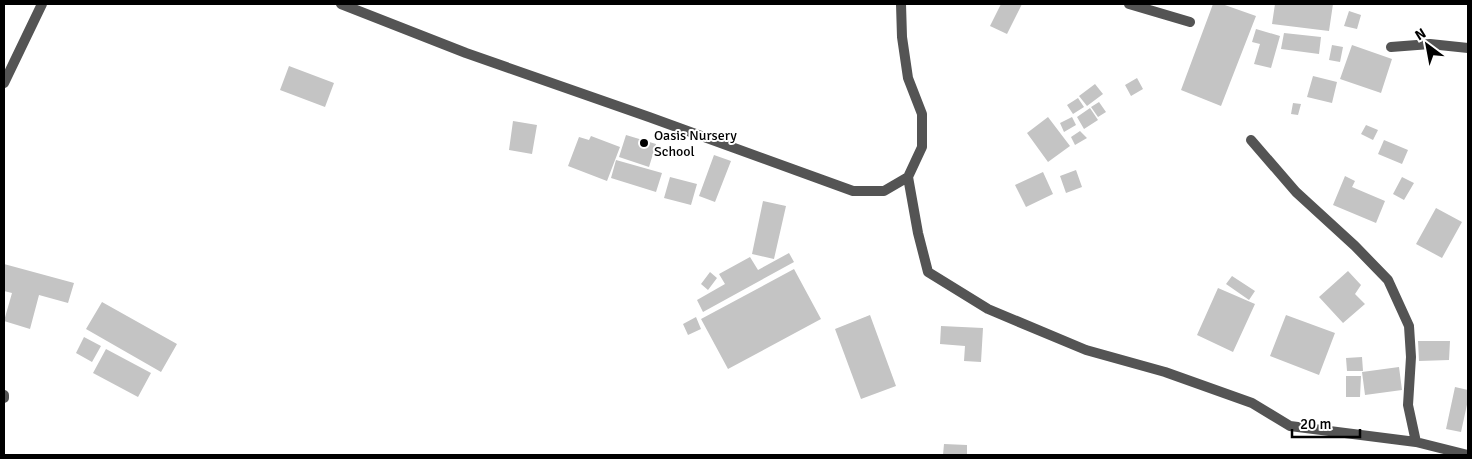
<svg xmlns="http://www.w3.org/2000/svg" width="1472" height="459" viewBox="0 0 1472 459" font-family="Signika,sans-serif">
	<style>
		.building { fill: #c4c4c4 }
		.lines { fill: none; stroke-linecap: round; stroke-linejoin: round }
		.minor { stroke: #545454; stroke-width: 10 }
		.poi-dot { fill: #000; stroke: #fff; stroke-width: 2 }
		.labels { text-anchor: middle; stroke-width: 4; stroke-linejoin: round; paint-order: stroke }
		.poi-label { font-size: 14px; fill: #000; stroke: #fff; text-anchor: start }
	</style>
	<rect width="100%" height="100%" fill="#fff"/>
	<path class="building" d="M1001,4H1022L1007,34L990,26Z
		M1213,4H1222L1256,16L1221,106L1181,90Z
		M1275,4H1333L1329,31L1272,24Z
		M1349,11L1361,15L1357,29L1344,26Z
		M1256,29L1280,36L1271,68L1254,64L1260,44L1252,42Z
		M1284,33L1321,37L1319,54L1281,49Z
		M1332,45L1343,47L1340,62L1329,60Z
		M1352,45L1392,59L1381,93L1340,79Z
		M289,66L334,83L325,107L280,90Z
		M1313,76L1337,82L1332,103L1307,97Z
		M1137,78L1143,89L1131,96L1125,85Z
		M1095,84L1103,94L1087,106L1079,96Z
		M1078,98L1084,107L1073,114L1067,105Z
		M1099,102L1106,112L1098,117L1091,107Z
		M1293,103L1301,104L1298,115L1291,114Z
		M1090,108L1098,120L1084,129L1077,117Z
		M1048,117L1070,146L1048,162L1027,133Z
		M1072,117L1076,125L1064,132L1060,123Z
		M513,121L537,125L532,154L509,150Z
		M1366,125L1378,130L1373,140L1361,134Z
		M1080,131L1087,138L1075,145L1071,137Z
		M626,135L656,144L649,167L619,157Z
		M591,136L620,147L607,181L568,166L579,137L589,140Z
		M1384,140L1408,150L1402,164L1378,154Z
		M714,155L731,161L715,202L699,196Z
		M616,160L662,173L656,192L611,178Z
		M1076,170L1082,187L1066,193L1060,176Z
		M1043,172L1053,194L1026,207L1015,185Z
		M1345,176L1355,181L1352,187L1385,201L1376,223L1333,205Z
		M670,177L697,184L691,205L664,198Z
		M1402,177L1414,183L1404,200L1393,194Z
		M763,201L786,206L774,259L752,254Z
		M1436,208L1462,222L1442,258L1416,244Z
		M789,253L794,262L703,312L697,300L725,284L719,274L750,257L758,270Z
		M4,264L74,283L68,303L39,295L30,329L4,321L12,293L4,291Z
		M794,269L821,319L728,369L701,319Z
		M1348,271L1361,285L1355,294L1365,304L1343,323L1319,297Z
		M710,272L717,278L708,290L701,284Z
		M1232,276L1255,291L1249,300L1226,284Z
		M1218,288L1255,304L1233,352L1197,335Z
		M102,302L177,344L161,372L86,329Z
		M870,315L896,386L861,399L835,329Z
		M1286,315L1335,333L1319,375L1270,356Z
		M696,317L701,329L688,335L683,324Z
		M941,326L983,328L981,362L964,361L965,346L940,344Z
		M84,337L101,346L92,362L76,353Z
		M1418,341H1450L1449,360L1419,361Z
		M106,349L151,373L138,397L93,373Z
		M1362,357L1363,371H1347L1346,358Z
		M1399,367L1402,390L1365,395L1362,372Z
		M1346,376H1361L1360,397H1346Z
		M1455,387L1468,390V400L1461,432L1446,429Z
		M944,444L967,445V455H943Z"/>
	<g class="lines">
		<path class="minor" d="M341,4L466,53L649,117L853,191H884L908,177L922,147V114L908,78L902,37L901,4
			M1129,4L1190,22
			M1391,47L1430,44L1468,48
			M4,83L42,4
			M1251,140L1296,192L1355,246L1388,280L1409,326L1411,357L1408,405L1416,442
			M908,177L918,233L928,272L988,309L1086,350L1165,372L1252,403L1290,426L1416,442L1468,455
			M4,395V398"/>
	</g>
	<circle class="poi-dot" cx="644" cy="143" r="5"/>
	<g class="labels">
		<g class="poi-label">
			<text x="654" y="140">Oasis Nursery<tspan x="654" dy="16">School</tspan></text>
		</g>
	</g>
	<rect width="1472" height="459" fill="none" stroke="#000000" stroke-width="10"/>
	<g transform="translate(1427 45) rotate(328)" stroke="#ffffff" stroke-width="4" paint-order="stroke">
	<path d="M0-4L9 19L0 12L-9 19Z" fill="#000000"/>
	<text y="-8" font-size="14" font-weight="bold" text-anchor="middle" fill="#000000">N</text>
	</g>
	<path d="M1292 429v8h68v-8" fill="none" stroke="#000000" stroke-width="2.5"/>
	<text x="1300" y="429" font-size="15" fill="#000000" stroke="#ffffff" stroke-width="4" paint-order="stroke">20 m</text>
</svg>
